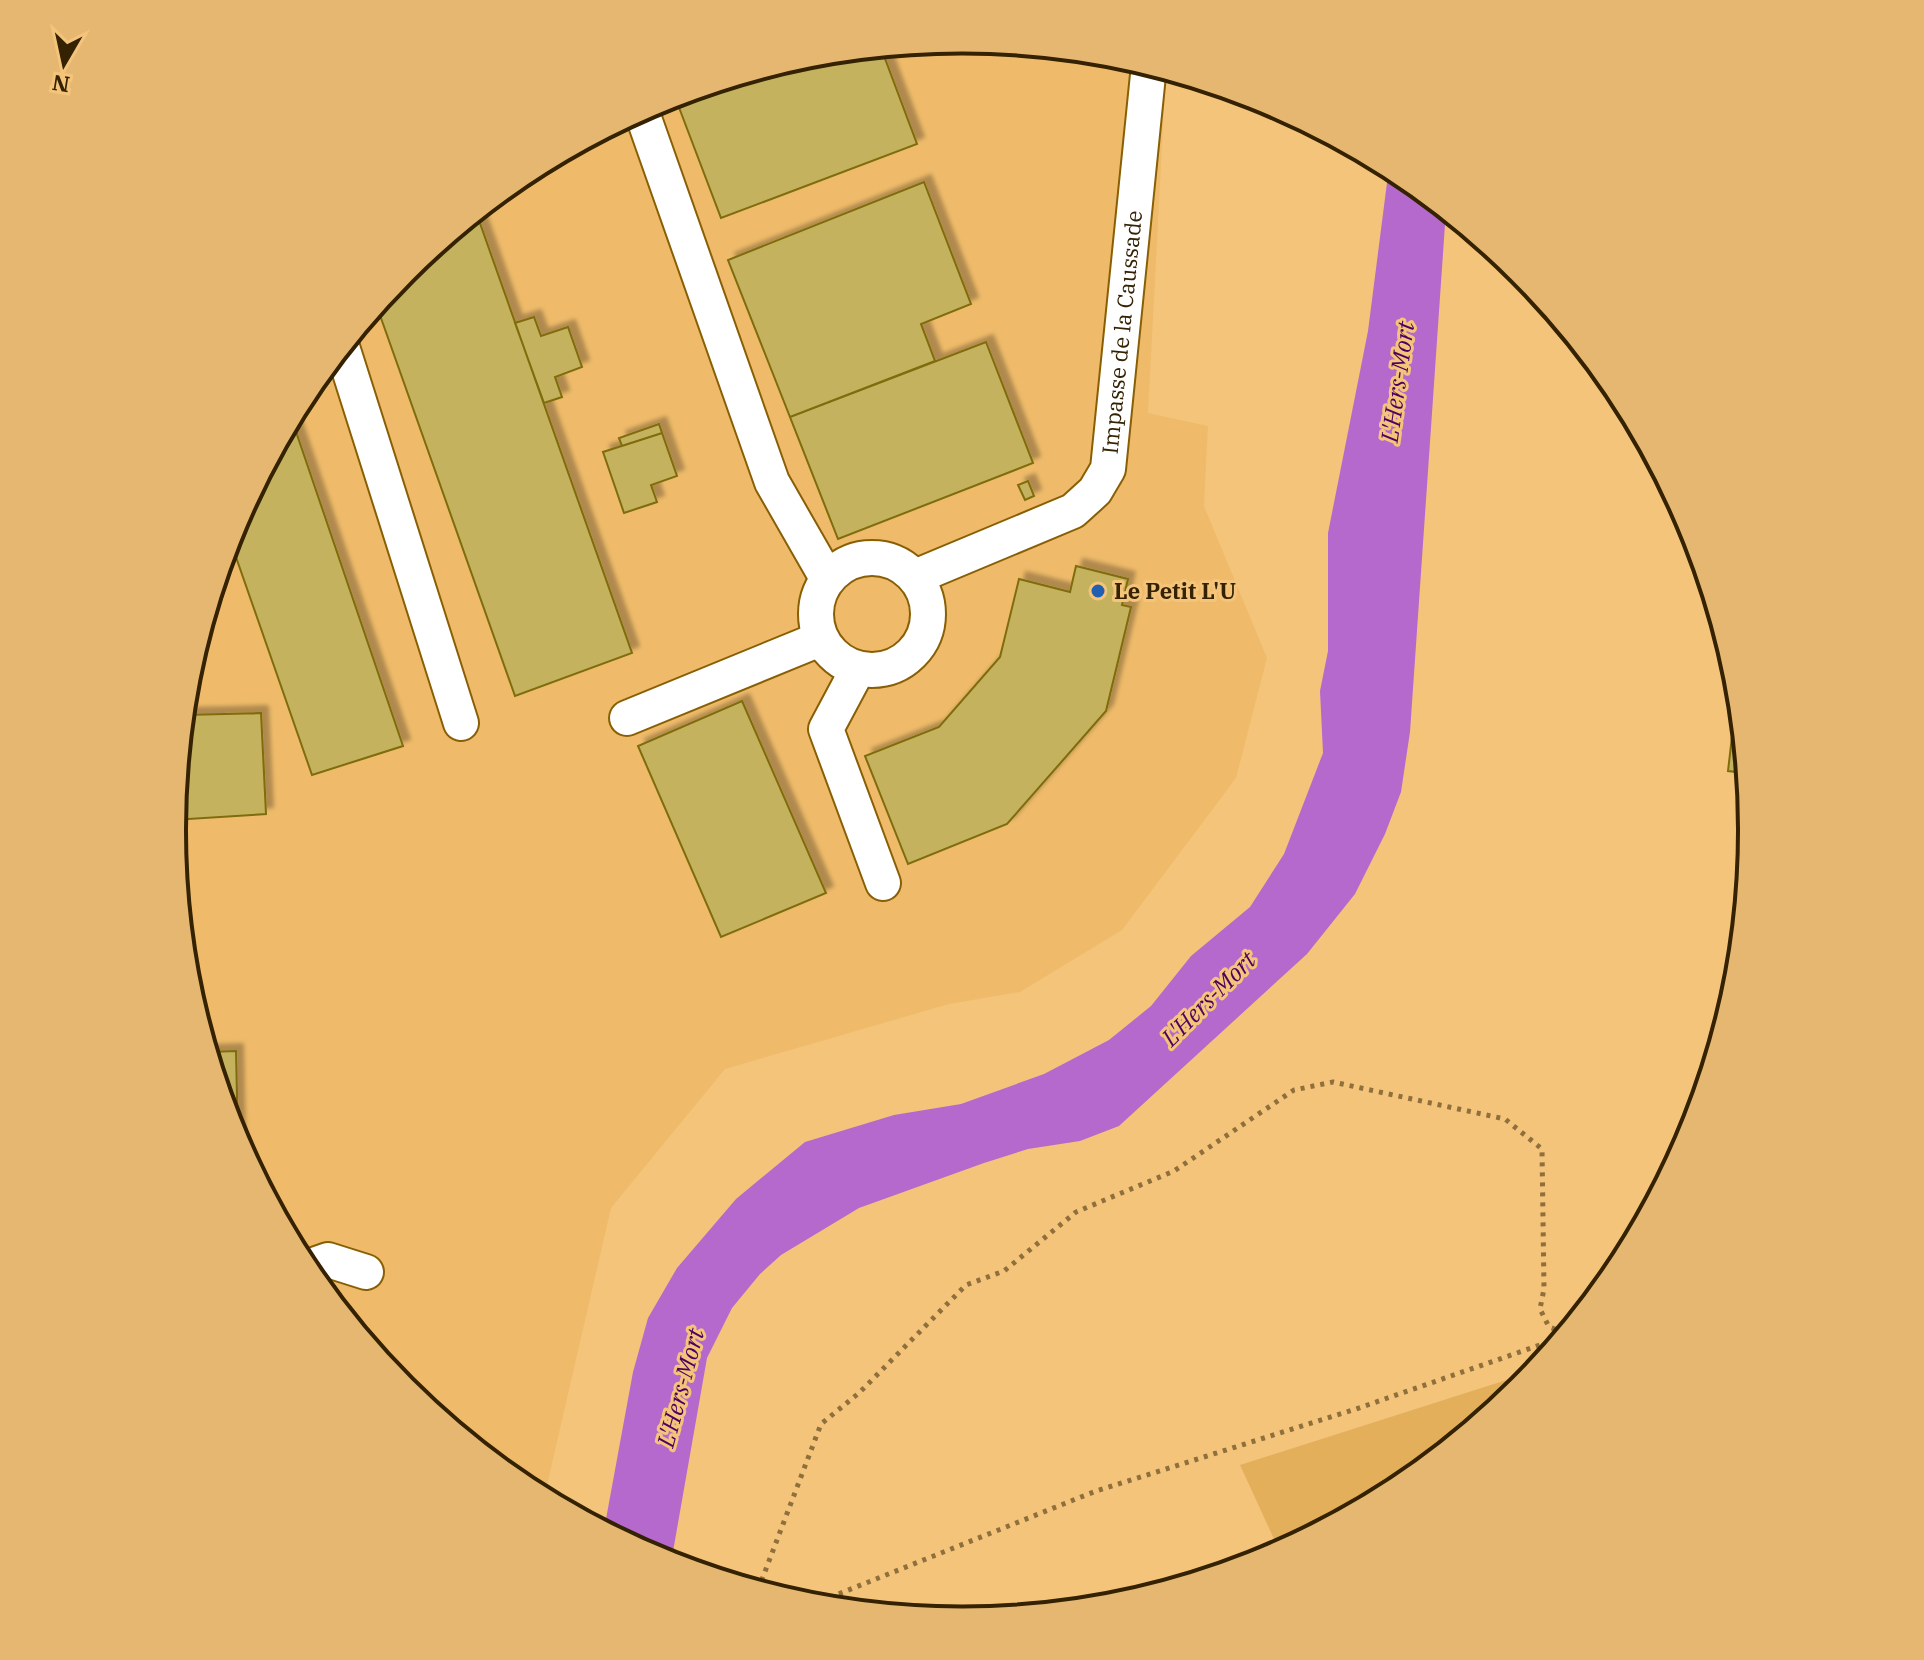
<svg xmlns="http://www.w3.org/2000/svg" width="1924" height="1660" viewBox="0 0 1924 1660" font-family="'IBM Plex Serif',serif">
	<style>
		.built { fill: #efbb6a }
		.green { fill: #e4af5b }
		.water { fill: #b569cd }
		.building { fill: #c4b25f; stroke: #7e6c0c; stroke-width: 2; filter: url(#shadow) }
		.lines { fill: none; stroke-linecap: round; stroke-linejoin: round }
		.minor-casing { stroke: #895f05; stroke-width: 38 }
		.path { stroke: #8f6f3b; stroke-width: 5; stroke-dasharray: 4 6; stroke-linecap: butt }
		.minor { stroke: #fff; stroke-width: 34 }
		.poi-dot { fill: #235fb1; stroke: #f4c47b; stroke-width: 3 }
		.labels { text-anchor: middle; stroke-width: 6; stroke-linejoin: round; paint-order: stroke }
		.street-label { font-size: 22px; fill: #342202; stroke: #f4c47b }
		.poi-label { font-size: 22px; font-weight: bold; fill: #342202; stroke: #f4c47b; text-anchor: start }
		.water-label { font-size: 24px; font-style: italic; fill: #4d0061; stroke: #f4c47b }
		.rim { fill: none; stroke: #342202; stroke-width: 4 }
	</style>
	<defs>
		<filter id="shadow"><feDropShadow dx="7" dy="-7" stdDeviation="2" flood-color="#0004"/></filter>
	</defs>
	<rect width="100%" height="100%" fill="#f4c47b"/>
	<path class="built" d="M962,40L1117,55L1166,70L1148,413L1208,426L1204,506L1267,658L1236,778L1122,930L1020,992L949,1004L725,1069L611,1208L544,1498L523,1487L403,1388L305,1269L232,1132L187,984L172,830L187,675L232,527L305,391L404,271L523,173L660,100L808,55Z"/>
	<path class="green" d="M1535,1371L1520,1389L1401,1487L1280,1552L1240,1465Z"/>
	<path class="water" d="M1389,167L1446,210L1410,732L1401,792L1385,834L1355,894L1307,954L1119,1126L1080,1141L1028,1149L984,1163L859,1208L781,1255L760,1274L732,1308L707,1358L671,1563L604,1530L633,1372L648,1318L677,1268L736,1199L805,1142L894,1115L961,1104L1044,1074L1109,1040L1151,1006L1191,956L1250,907L1284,854L1323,753L1320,691L1328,651V533L1368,331Z"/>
	<path class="building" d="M881,48L917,144L721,218L675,97L808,55Z
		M924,182L971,304L921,324L935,361L790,417L728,260Z
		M476,212L632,653L515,696L376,304L404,271Z
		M534,317L541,336L568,327L582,367L555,377L562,397L544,403L515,323Z
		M986,342L1033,463L838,539L790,417Z
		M291,417L403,746L312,775L229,537Z
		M659,424L662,433L622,446L619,438Z
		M662,433L677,476L651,485L657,502L624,513L603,452Z
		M1028,481L1034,496L1025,500L1018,485Z
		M1076,566L1128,579L1122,605L1131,607L1106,711L1007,824L908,864L865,756L939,727L1000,657L1019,579L1070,592Z
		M742,701L826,893L721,937L638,746Z
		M261,713L266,814L173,820L183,715Z
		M1734,719L1741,720L1746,773L1728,771Z
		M236,1051L238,1143L208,1052Z"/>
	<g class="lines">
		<defs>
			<g id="minor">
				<path d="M641,110L772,482L827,578"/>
				<path d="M342,347L461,723"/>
				<circle cx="872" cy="614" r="56"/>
				<path id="s1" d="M915,577L1073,511L1095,491L1108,469L1149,65"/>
				<path d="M858,669L826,729L883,883"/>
				<path d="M627,718L820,639"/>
				<path d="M305,1268L328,1260L366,1272"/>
			</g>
		</defs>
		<use href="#minor" class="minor-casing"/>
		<path class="path" d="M758,1590L821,1424L859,1393L966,1285L1004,1271L1076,1212L1174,1171L1294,1090L1333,1082L1505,1119L1542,1149L1544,1289L1540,1309L1549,1327L1566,1333
			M811,1605L1096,1491L1356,1409L1563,1337"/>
		<use href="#minor" class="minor"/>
	</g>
	<circle class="poi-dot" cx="1098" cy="591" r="8"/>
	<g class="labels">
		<g class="street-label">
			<text dy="8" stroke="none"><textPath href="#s1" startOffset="364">Impasse de la Caussade</textPath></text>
		</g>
		<g class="poi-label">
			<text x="1114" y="599">Le Petit L'U</text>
		</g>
		<g class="water-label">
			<text transform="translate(1398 382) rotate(-82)" y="8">L'Hers-Mort</text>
			<text transform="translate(1209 999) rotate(-45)" y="8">L'Hers-Mort</text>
			<text transform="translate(681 1388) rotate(-75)" y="8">L'Hers-Mort</text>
		</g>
	</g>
	<path d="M0 0H1924V1660H0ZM186 830a776 776 0 1 1 1552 0a776 776 0 1 1-1552 0Z" fill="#e5b771" fill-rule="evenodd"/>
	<path class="rim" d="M186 830a776 776 0 1 1 1552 0a776 776 0 1 1-1552 0Z"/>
	<g transform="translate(64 64) rotate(189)" stroke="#f4c47b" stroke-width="6" paint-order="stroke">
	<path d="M0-6L14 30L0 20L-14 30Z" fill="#342202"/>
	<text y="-12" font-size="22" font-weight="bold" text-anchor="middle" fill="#342202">N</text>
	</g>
</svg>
